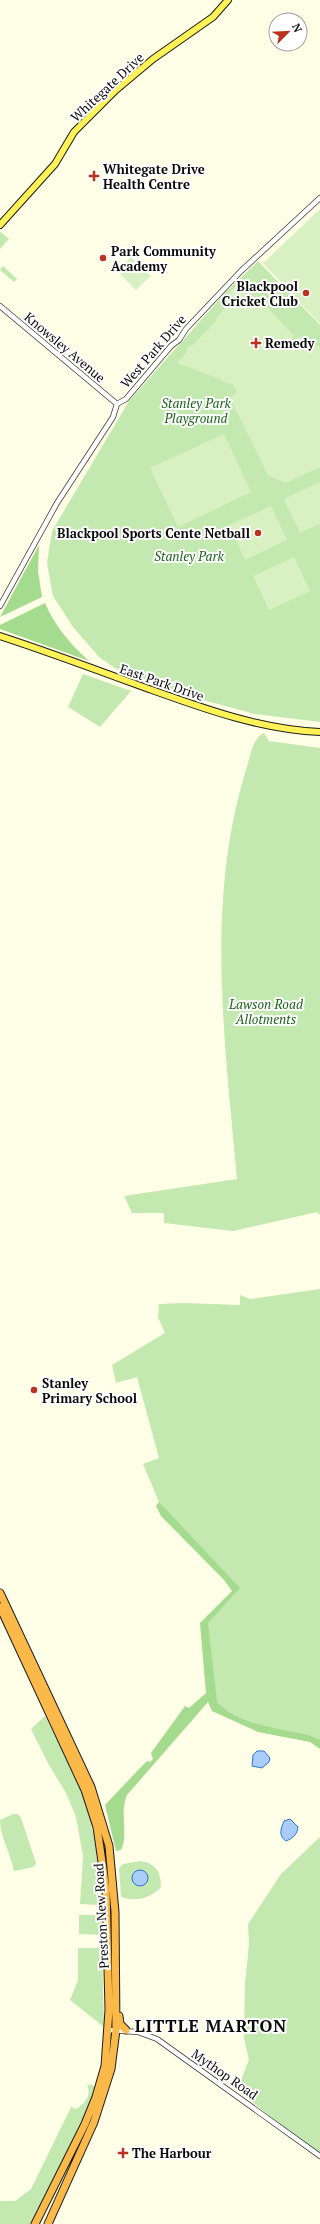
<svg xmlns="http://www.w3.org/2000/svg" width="320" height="2224" viewBox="0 0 320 2224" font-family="'PT Serif',serif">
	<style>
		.green { fill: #c4e9b0 }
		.forest { fill: #a4db8f }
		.pitch { fill: #d8f0c2 }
		.water { fill: #a9cdf8; stroke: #2e74d1 }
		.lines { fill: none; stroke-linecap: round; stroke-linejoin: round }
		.minor-casing { stroke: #3d3d3d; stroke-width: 6 }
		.major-casing { stroke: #1b1b1b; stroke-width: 8 }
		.highway-casing { stroke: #1b1b1b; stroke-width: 9 }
		.minor { stroke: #fff; stroke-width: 4.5 }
		.major { stroke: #fef257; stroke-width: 6 }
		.highway { stroke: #fab949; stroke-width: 7 }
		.poi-dot { fill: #bd321e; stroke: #fff; stroke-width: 1.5 }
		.labels { text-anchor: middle; stroke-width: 4; stroke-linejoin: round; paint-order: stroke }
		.street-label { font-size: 13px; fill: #0a0a0a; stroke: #fff }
		.poi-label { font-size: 13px; font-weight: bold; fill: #0a0a0a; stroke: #fff; text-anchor: start }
		.park-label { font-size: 13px; font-style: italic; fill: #1c6219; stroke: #fff }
		.district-label { font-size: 17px; font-weight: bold; letter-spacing: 1px; fill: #0a0a0a; stroke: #fff }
	</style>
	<rect width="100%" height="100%" fill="#fffee6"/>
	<path class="green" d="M1,232L9,239L0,249V233Z
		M258,261L320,325V722L255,714L192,697L115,668L99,657L73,627L53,596L47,563L52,531L129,401L225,293Z
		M3,266L17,279L14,282L0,270Z
		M83,674L131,691L100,727L68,707Z
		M264,733L269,741L320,748V1215L317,1212L233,1231L164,1223V1213H132L124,1196L237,1179C225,1044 205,901 246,770C250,758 252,738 264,733Z
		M320,1289V1747L310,1741L258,1731L213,1706L202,1622L237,1587L162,1509L143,1464L159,1458L137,1377L116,1383L112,1365L165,1333L158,1317L159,1304L183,1303L240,1305V1295L250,1299Z
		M45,1716C58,1743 73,1769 83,1797C96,1832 99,1868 100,1905L80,1904L83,1856L76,1817L66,1793L49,1765L31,1729Z
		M13,1814H18L21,1818L36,1863L34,1867L14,1871C11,1855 0,1836 0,1820Z
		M320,1837V2156L237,2090L249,2060L244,2038L245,1984L249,1944L248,1924L281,1874Z
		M140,1861C156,1863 161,1872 161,1887C149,1899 137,1902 121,1897L119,1868L123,1864Z
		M79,1915H101L102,1935L79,1934Z
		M78,1948H102L104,2027L70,2000L78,1980Z
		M87,2084L99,2087L35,2224H0V2201H15L31,2189L71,2107L76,2109C87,2102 91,2096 87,2084Z"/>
	<path class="forest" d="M39,545L38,571L42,597L0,617Z
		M45,603C55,626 70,644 89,661L0,629V625Z
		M159,1502L240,1588L208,1623L217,1702C239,1726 281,1728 311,1736L320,1740V1749L310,1742L258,1732L212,1711L208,1702L127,1795C119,1814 129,1835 121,1850L116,1851L105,1805L142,1766L147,1761L150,1762L153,1759L151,1753L185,1706L189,1708L206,1693L200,1623L232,1591L224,1580L161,1516L156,1506Z"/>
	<path class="pitch" d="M320,209V324L263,263Z
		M131,257L151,276L136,290L117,271Z
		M240,282L243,286L246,284L249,286L246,289L255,298L257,296L292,334H295L290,341L300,337L320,347V467L286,483L268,475L230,398L237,392L233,384L223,382L220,379L177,363L187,352L188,347L193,345L217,320L216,318L232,300L229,293Z
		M224,434L251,492L178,527L150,468Z
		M320,482V524L300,533L284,499Z
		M271,506L287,540L245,560L229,525Z
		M294,557L310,591L269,610L253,576Z"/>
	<path class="water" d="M257,1751H264L270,1758L269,1762L262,1768L252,1766L253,1755Z
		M290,1819L298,1827C297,1835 293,1838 286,1841C278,1836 281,1828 284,1821Z
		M132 1878a8 8 0 1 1 16 0a8 8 0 1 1-16 0Z"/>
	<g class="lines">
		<defs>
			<path id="minor" d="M0,306L117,404
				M117,404L126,399L171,346L179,340L186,329L241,271L320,198
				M0,606L57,503L113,417L117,404
				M109,2030L138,2032L157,2039L320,2156"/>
			<path id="major" d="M0,225L55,164L74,132L116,90L153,59L213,17L228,0
				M0,636C46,651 92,668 138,685C197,706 256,729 320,732"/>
			<path id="highway" d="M0,1593L91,1787L109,1846L115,1912L116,2030L111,2069L94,2122L48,2224
				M0,1607L85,1790L97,1827L106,1890L109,2010L105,2066L96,2097L85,2124L35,2224
				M119,2016L120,2024L126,2030"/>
		</defs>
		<use href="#minor" class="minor-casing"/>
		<use href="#major" class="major-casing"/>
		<use href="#highway" class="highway-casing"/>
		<use href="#minor" class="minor"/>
		<use href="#major" class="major"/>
		<use href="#highway" class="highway"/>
	</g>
	<g class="poi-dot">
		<path d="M92 170h4v4h4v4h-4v4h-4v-4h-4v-4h4z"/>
		<circle cx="103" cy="258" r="4"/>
		<circle cx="306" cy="293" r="4"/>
		<path d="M254 337h4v4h4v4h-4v4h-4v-4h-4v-4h4z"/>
		<circle cx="258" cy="533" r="4"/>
		<circle cx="34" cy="1390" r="4"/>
		<path d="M121 2147h4v4h4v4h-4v4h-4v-4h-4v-4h4z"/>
	</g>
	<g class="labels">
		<g class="street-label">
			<text transform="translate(107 87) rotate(-43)" y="5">Whitegate Drive</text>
			<text transform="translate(65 347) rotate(40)" y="5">Knowsley Avenue</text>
			<text transform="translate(153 351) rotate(-49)" y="5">West Park Drive</text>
			<text transform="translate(162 682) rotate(19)" y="5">East Park Drive</text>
			<text transform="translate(101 1916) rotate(-93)" y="5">Preston New Road</text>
			<text transform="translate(225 2074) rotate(35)" y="5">Mythop Road</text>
		</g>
		<g class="poi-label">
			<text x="103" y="174">Whitegate Drive<tspan x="103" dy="15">Health Centre</tspan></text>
			<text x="111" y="256">Park Community<tspan x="111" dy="15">Academy</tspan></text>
			<text x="298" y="291" text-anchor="end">Blackpool<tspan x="298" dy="15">Cricket Club</tspan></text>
			<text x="265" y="348">Remedy</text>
			<text x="250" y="538" text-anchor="end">Blackpool Sports Cente Netball</text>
			<text x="42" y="1388">Stanley<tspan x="42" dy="15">Primary School</tspan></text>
			<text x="132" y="2158">The Harbour</text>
		</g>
		<g class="park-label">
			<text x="196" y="408">Stanley Park<tspan x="196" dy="15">Playground</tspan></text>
			<text x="189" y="561">Stanley Park</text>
			<text x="266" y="1009">Lawson Road<tspan x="266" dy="15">Allotments</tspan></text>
		</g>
		<g class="district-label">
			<text x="211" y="2032">LITTLE MARTON</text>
		</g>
	</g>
	<g transform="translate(288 32) rotate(66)"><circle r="19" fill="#ffffff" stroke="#9d9d9d"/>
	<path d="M0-3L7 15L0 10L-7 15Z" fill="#bd321e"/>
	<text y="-6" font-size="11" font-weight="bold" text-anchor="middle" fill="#0a0a0a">N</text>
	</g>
</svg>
